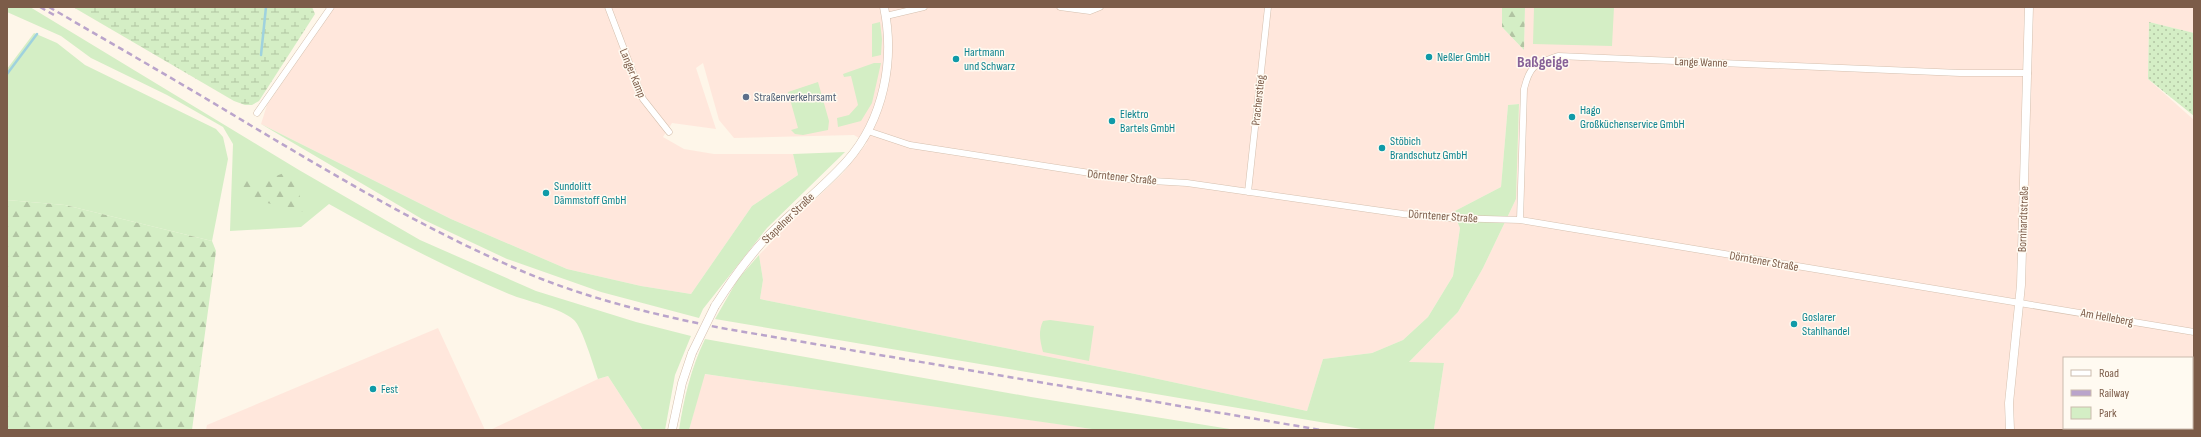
<svg xmlns="http://www.w3.org/2000/svg" width="2201" height="437" viewBox="0 0 2201 437" font-family="'Sofia Sans Condensed',sans-serif">
	<style>
		.commercial { fill: #ffe7dc; fill-rule: evenodd }
		.green { fill: #d4eec5 }
		.forest { fill: url(#forest-firs) }
		.wetland { fill: url(#wetland-marsh) }
		.garden { fill: url(#garden-dots) }
		.lines { fill: none; stroke-linecap: round; stroke-linejoin: round }
		.stream { stroke: #9fd2de; stroke-width: 2.5 }
		.minor-casing { stroke: #d5c0af; stroke-width: 7 }
		.tertiary-casing { stroke: #d5c0af; stroke-width: 9 }
		.minor { stroke: #fff; stroke-width: 6 }
		.tertiary { stroke: #fff; stroke-width: 8 }
		.rail { stroke: #baa4cb; stroke-width: 2.5; stroke-dasharray: 6 4; stroke-linecap: butt }
		.tertiary-bridge-casing { stroke: #d5c0af; stroke-width: 9; stroke-linecap: butt }
		.tertiary-bridge { stroke: #fff; stroke-width: 8 }
		.culture-dot { fill: #0f9aa8; stroke: #fffaf1; stroke-width: 1.5 }
		.service-dot { fill: #5c6f8a; stroke: #fffaf1; stroke-width: 1.5 }
		.labels { text-anchor: middle; stroke-width: 3; stroke-linejoin: round; paint-order: stroke }
		.culture-label { font-size: 12px; fill: #0d838f; stroke: #fffaf1; text-anchor: start }
		.street-label { font-size: 12px; fill: #7c5c49; stroke: #fffaf1 }
		.service-label { font-size: 12px; fill: #4e5e75; stroke: #fffaf1; text-anchor: start }
		.district-label { font-size: 16px; font-weight: bold; fill: #876198; stroke: #fffaf1 }
	</style>
	<defs>
		<pattern id="forest-firs" width="22" height="20" patternUnits="userSpaceOnUse"><rect width="22" height="20" fill="#d4eec5"/><path d="M5 1l3.5 6h-7zM16 11l3.5 6h-7z" fill="#b1c4a2"/></pattern>
		<pattern id="wetland-marsh" width="20" height="14" patternUnits="userSpaceOnUse"><rect width="20" height="14" fill="#d4eec5"/><path d="M1 5h8M5 5V1M11 12h8M15 12V8" fill="none" stroke="#b1c4a2"/></pattern>
		<pattern id="garden-dots" width="8" height="8" patternUnits="userSpaceOnUse"><rect width="8" height="8" fill="#d4eec5"/><path d="M2 2h.1M6 6h.1" fill="none" stroke="#b1c4a2" stroke-width="1.8" stroke-linecap="round"/></pattern>
	</defs>
	<rect width="100%" height="100%" fill="#fef6e9"/>
	<path class="commercial" d="M334,7H1502V27L1524,50L1525,7H2194V33L2149,22L2148,79L2194,120V430L1434,429L1444,363H1408L1458,312L1483,268L1516,199L1519,104L1508,105L1501,187L1453,212L1460,228L1453,276L1428,317L1403,340L1372,353L1323,359L1307,411L1135,374L760,299L763,280L759,255L785,228L843,173L867,143L854,135L734,138L719,120L703,63L696,68L716,129L672,123L663,137L684,149L714,154H793L798,175L752,206L691,294L641,286L567,269L451,219L261,124L267,105ZM2064,358H2192V428H2064Z
		M438,328L485,430H206L207,425Z
		M704,374L956,409L1099,430H689Z
		M608,376L643,430H490L598,379Z"/>
	<path class="green" d="M7,7H30L299,170L420,240L536,291L636,322L691,336L675,375L665,430H643L608,376L598,379C594,367 582,327 574,320C561,308 526,301 509,294C447,268 388,237 329,204L301,227L230,231L233,144L223,127L167,95L91,58L61,36L7,12Z
		M1534,7H1614L1612,46L1533,44Z
		M880,22L882,39L881,55L872,57V24Z
		M34,33L57,43L85,65L216,129L223,137L228,159L212,241L65,205L7,200V69Z
		M874,63H881L872,103L861,121L838,127L837,118L849,115L858,105L851,76L844,77L843,74Z
		M818,82L829,121L828,130L803,135L795,134L791,130L798,128L788,92Z
		M1519,104L1516,199L1483,268L1458,312L1409,362L1444,363L1434,429L1437,430H1367L715,319L738,279L759,255L763,280L760,299L1135,374L1307,411L1323,359L1372,353L1403,340L1428,317L1453,276L1460,228L1453,212L1501,187L1508,105Z
		M261,124L451,219L567,269L641,286L691,294L752,206L798,175L793,154L845,152L767,228L703,309L699,318L601,292L507,259L422,219Z
		M1050,320L1094,326L1089,361L1043,352C1040,340 1038,332 1043,321Z
		M705,339L1031,397L1236,430H1099L705,374L689,430H679C684,398 691,368 705,339Z"/>
	<path class="forest" d="M1502,7H1525L1524,50L1502,27Z
		M284,173L295,179L304,212L255,200L236,181L241,179L262,181Z
		M7,200L65,205L212,241L216,251L192,430H7Z"/>
	<path class="wetland" d="M73,7H312L315,14L259,101L252,105H245L234,101Z"/>
	<path class="garden" d="M2149,22L2194,33V116L2148,79Z"/>
	<g class="lines">
		<path class="stream" d="M261,55L266,7
			M7,74L37,34"/>
		<defs>
			<path id="minor" d="M608,7L643,99L669,132
				M1060,7L1090,11L1100,7
				M886,16L924,7
				M257,113L331,7
				M868,131L910,145L1135,180L1187,183L1403,214L1450,218L1520,220L2194,332
				M1248,192L1268,7
				M1520,220L1524,89C1530,65 1535,64 1558,56L1960,73H2028"/>
			<path id="tertiary" d="M715,306C731,281 748,257 768,236C794,210 823,188 847,161C884,119 895,60 884,7
				M672,430L682,383L692,353
				M2010,430L2009,403L2021,285L2029,7"/>
		</defs>
		<use href="#minor" class="minor-casing"/>
		<use href="#tertiary" class="tertiary-casing"/>
		<use href="#minor" class="minor"/>
		<use href="#tertiary" class="tertiary"/>
		<path class="rail" d="M40,7L54,15
			M49,7C116,46 184,85 250,125C341,179 431,233 529,274C590,299 656,315 721,328L1321,430"/>
		<defs>
			<path id="tertiary-bridge" d="M692,353L715,306"/>
		</defs>
		<use href="#tertiary-bridge" class="tertiary-bridge-casing"/>
		<use href="#tertiary-bridge" class="tertiary-bridge"/>
	</g>
	<g class="culture-dot">
		<circle cx="1429" cy="57" r="4"/>
		<circle cx="956" cy="59" r="4"/>
		<circle cx="1572" cy="117" r="4"/>
		<circle cx="1112" cy="121" r="4"/>
		<circle cx="1382" cy="148" r="4"/>
		<circle cx="546" cy="193" r="4"/>
		<circle cx="1794" cy="324" r="4"/>
		<circle cx="373" cy="389" r="4"/>
	</g>
	<circle class="service-dot" cx="746" cy="97" r="4"/>
	<g class="labels">
		<g class="culture-label">
			<text x="964" y="56">Hartmann<tspan x="964" dy="14">und Schwarz</tspan></text>
			<text x="1437" y="61">Neßler GmbH</text>
			<text x="1580" y="114">Hago<tspan x="1580" dy="14">Großküchenservice GmbH</tspan></text>
			<text x="1120" y="118">Elektro<tspan x="1120" dy="14">Bartels GmbH</tspan></text>
			<text x="1390" y="145">Stöbich<tspan x="1390" dy="14">Brandschutz GmbH</tspan></text>
			<text x="554" y="190">Sundolitt<tspan x="554" dy="14">Dämmstoff GmbH</tspan></text>
			<text x="1802" y="321">Goslarer<tspan x="1802" dy="14">Stahlhandel</tspan></text>
			<text x="381" y="393">Fest</text>
		</g>
		<g class="street-label">
			<text transform="translate(1701 62) rotate(2)" y="4">Lange Wanne</text>
			<text transform="translate(633 73) rotate(68)" y="4">Langer Kamp</text>
			<text transform="translate(1258 100) rotate(-84)" y="4">Pracherstieg</text>
			<text transform="translate(1122 177) rotate(6)" y="4">Dörntener Straße</text>
			<text transform="translate(1443 216) rotate(4)" y="4">Dörntener Straße</text>
			<text transform="translate(788 218) rotate(-44)" y="4">Stapelner Straße</text>
			<text transform="translate(2023 219) rotate(-88)" y="4">Bornhardtstraße</text>
			<text transform="translate(1764 261) rotate(10)" y="4">Dörntener Straße</text>
			<text transform="translate(2107 317) rotate(10)" y="4">Am Helleberg</text>
		</g>
		<g class="service-label">
			<text x="754" y="101">Straßenverkehrsamt</text>
		</g>
		<g class="district-label">
			<text x="1543" y="67">Baßgeige</text>
		</g>
	</g>
	<rect width="2201" height="437" fill="none" stroke="#7c5c49" stroke-width="16"/>
	<rect x="2063" y="357" width="130" height="72" fill="#fffaf1" stroke="#cbbbae"/>
	<rect x="2071" y="370" width="20" height="6" fill="#ffffff" stroke="#cbbbae"/>
	<text x="2099" y="377" font-size="12" fill="#7c5c49">Road</text>
	<rect x="2071" y="390" width="20" height="6" fill="#baa4cb" stroke="#cbbbae"/>
	<text x="2099" y="397" font-size="12" fill="#7c5c49">Railway</text>
	<rect x="2071" y="407" width="20" height="12" fill="#d4eec5" stroke="#cbbbae"/>
	<text x="2099" y="417" font-size="12" fill="#7c5c49">Park</text>
</svg>
